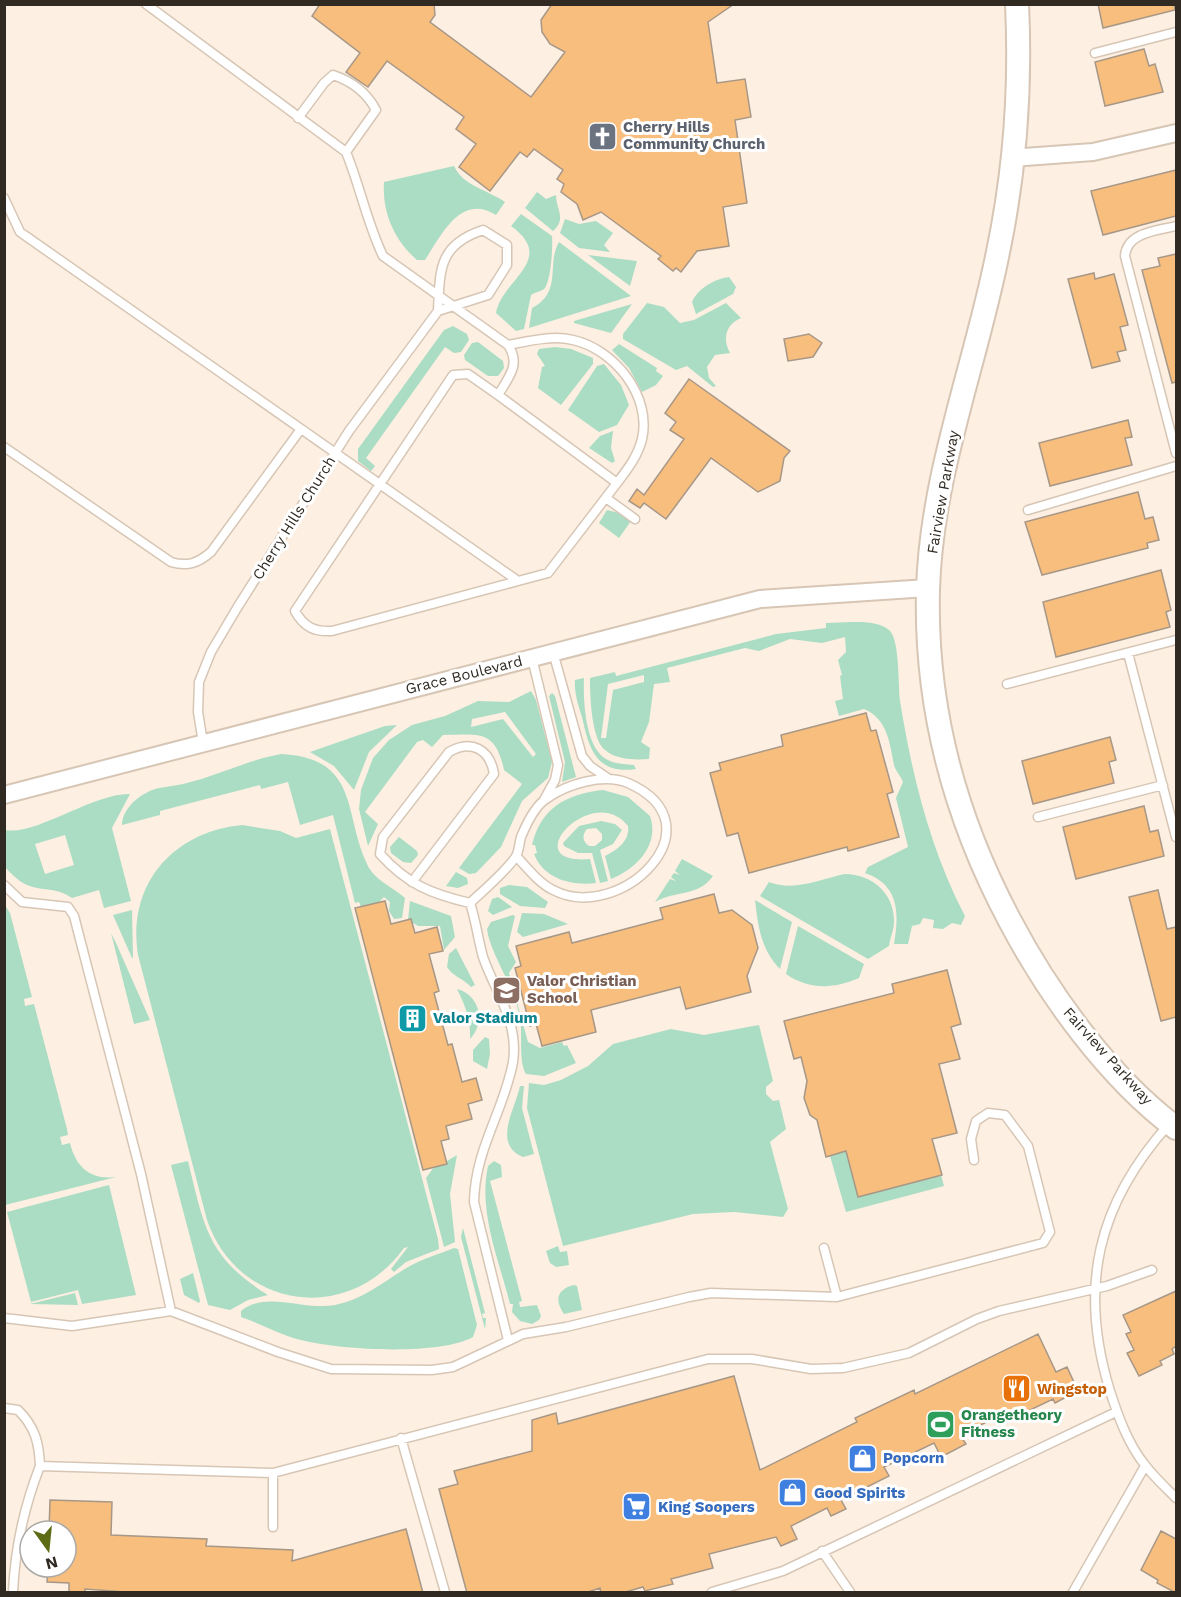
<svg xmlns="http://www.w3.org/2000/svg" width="1181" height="1597" viewBox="0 0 1181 1597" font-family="'Work Sans',sans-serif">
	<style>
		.green { fill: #aaddc4; fill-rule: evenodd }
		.building { fill: #f8be7e; stroke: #a79787; stroke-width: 1.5 }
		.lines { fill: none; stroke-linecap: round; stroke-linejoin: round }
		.service-casing { stroke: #d7c6b5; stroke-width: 11 }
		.minor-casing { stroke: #d7c6b5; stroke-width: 20 }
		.secondary-casing { stroke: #d7c6b5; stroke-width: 26 }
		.service { stroke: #fff; stroke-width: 8 }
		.minor { stroke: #fff; stroke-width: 16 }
		.secondary { stroke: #fff; stroke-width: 22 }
		.labels { text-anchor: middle; stroke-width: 6; stroke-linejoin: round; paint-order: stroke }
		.worship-label { font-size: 15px; font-weight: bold; fill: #5b616d; stroke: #fff; text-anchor: start }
		.street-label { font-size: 15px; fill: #302a23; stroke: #fff }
		.education-label { font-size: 15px; font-weight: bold; fill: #785e54; stroke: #fff; text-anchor: start }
		.culture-label { font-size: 15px; font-weight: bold; fill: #0d838f; stroke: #fff; text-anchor: start }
		.food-label { font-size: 15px; font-weight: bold; fill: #c56008; stroke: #fff; text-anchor: start }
		.leisure-label { font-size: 15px; font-weight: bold; fill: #27864d; stroke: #fff; text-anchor: start }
		.shop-label { font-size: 15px; font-weight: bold; fill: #366cbe; stroke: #fff; text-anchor: start }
	</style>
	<rect width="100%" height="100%" fill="#fdefe1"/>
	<path class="green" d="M454,166C463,186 488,190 505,202L496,215C461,193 442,234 425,260H417C394,240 382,212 384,182Z
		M537,192L546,199L556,195C556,209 567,219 553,231L525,208Z
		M521,214L552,236C553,245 551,283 544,289C540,292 535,292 531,295L524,329L516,331L496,313C501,280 558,260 511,226Z
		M565,219L579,224L596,221L613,233L604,245L610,252L579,248L560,233Z
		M559,242L631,296L529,328L532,308C563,292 546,264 559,242Z
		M588,255L637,261L630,286Z
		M729,277L736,287L733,294L696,314L692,302C698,288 715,279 729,277Z
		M647,303L664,307L680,323L694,320L726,303L741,318C726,324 722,339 730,353L715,355L707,367L709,378L716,386L713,387L687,366L676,370L623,339V334Z
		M632,304L611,333L574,323V321Z
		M453,326L467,334L469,340L461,352L454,353L445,347L366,458L375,466L371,471L358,461V449L444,330Z
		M478,342L503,361L504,368L498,376H488L465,360L464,355L472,343Z
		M619,344L657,368L656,371L663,376L656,385L642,392L629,368L612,350Z
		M555,347L571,349L593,358V364L561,405L538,388L542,367L545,366L537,354L539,349Z
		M604,364L621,385L629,405L617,425L599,432L568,410L597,366Z
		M613,431L611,448L615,461L612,463L589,448L600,436Z
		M607,510L619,513L631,521L619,538L599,523Z
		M826,623C843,623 875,618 889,630C900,639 898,685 900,701C912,775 930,849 965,916L961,925L952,923L943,929L933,928L934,920L923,918L920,924L912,926L908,944H894C899,914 900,885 865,873L868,867L908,847L896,798L903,782C901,776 896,772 894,765C890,745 888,719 864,709L839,716L835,701L843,699L840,676L842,675L838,660L846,652L845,637L822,643L790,639L759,651L745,648L667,668L670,682L654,684L649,722L641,742L650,748L649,759C636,760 616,760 605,750C591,739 590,694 590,678L615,672L616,676L776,634L826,628ZM644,675V682L613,690L606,738H601L608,684Z
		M584,678C583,700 585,747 606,759C614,764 625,764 634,765L636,769C596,775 589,748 582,717C578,705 574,692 575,680Z
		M531,691L536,700L552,762L548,778L522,801L501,847L476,873L469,874L459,868L522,784L504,770C495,728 478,735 443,735L432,747L423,740L417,742L365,812L378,824L368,846L359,809L361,790L373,758L389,740L412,725L445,716L478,701L509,702ZM505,712L536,754L533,757L503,719L471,727L472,719Z
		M552,693L555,696L576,777L562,782L565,762L549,696Z
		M397,725L369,752L354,790L334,766L310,752L385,726Z
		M281,754C360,758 343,813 367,864C374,880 393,887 405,898L402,918L394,919L389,911L390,902L384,897L379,902L361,907L359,902L355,903L333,815L300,825L288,782L261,789L260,785L160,811V815L122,825C122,812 134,799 146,793C157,786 174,787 187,783C219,775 248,760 281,754Z
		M603,790L628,797L650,816C660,845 636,869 611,879L605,856C617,850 630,841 628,826C593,780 513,866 590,859L596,883C571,886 544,879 534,854L537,853L535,845H532C541,807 567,794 603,790Z
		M130,794L112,828L131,901L104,908L99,890L72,898C48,881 33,900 5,867V830C36,836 93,793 130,794ZM65,835L74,865L45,874L35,844Z
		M601,821L615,824L622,830L613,844L600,850L608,881L600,883L592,853H578L564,846L563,843L579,826ZM596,828L602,834V840L595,846H589C582,841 582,835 587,829Z
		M242,825L280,831L296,838L330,829L438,1239L439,1249L406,1262L394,1272L391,1269L408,1247L404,1248C349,1325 238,1310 207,1220L138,955C127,885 172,832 242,825Z
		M399,837L417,851L418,855L411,863L403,862L391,853L390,847Z
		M682,859L713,876C698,897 676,890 655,902L670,879L676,881L671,877L674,873L680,875L675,871Z
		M456,872L467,878L468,884L458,888L446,886Z
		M845,874C872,874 895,894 894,922C894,930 890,938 889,946L868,959L760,896L769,882C795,892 820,879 845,874Z
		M509,885L527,887L548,902L545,908L520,906L500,894V888Z
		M498,897L512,907L493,915L488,911L492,899Z
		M755,900L792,922L780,969C761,950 758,926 755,900Z
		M410,901L451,916L455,937L444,950L440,926H418L408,920Z
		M5,905L10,913L32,997L24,999L25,1006L34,1004L67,1129L68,1135L60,1137L62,1145L70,1143C76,1168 91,1180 116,1177L5,1205Z
		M132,910L133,958H132L113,915Z
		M522,913L544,914L568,924L523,937L517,932Z
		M513,915L515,916L508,946L516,962L509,973L528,1042L540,1048L562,1042L564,1046L567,1045L576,1063L544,1076L526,1074C518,1061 523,1035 520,1018C515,988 496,964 488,935L487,929L491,922Z
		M798,926L864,964L859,978C834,989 809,990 786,974Z
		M111,933L116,943L150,1020L134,1024Z
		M456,948L475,985L471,987C463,978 453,977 447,967L449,954Z
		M457,989C480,995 486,1022 470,1039C471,1020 465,1005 457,989Z
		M759,1025L773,1081L766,1087V1094L773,1101L779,1100L786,1129L770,1142L788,1209L783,1217L734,1212L693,1214L563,1246L527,1108L529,1083L544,1085L561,1080L588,1066L613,1044L671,1029L704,1035Z
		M485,1037L489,1039L490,1054L487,1069L473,1061V1050Z
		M520,1086H524L522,1108L534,1154L523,1157C492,1144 515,1110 520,1086Z
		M846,1151L858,1197L941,1175L944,1186L846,1212L830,1156Z
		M457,1155L450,1194L455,1242L444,1247L426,1178L434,1167L447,1164V1161Z
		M188,1161C204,1226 207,1257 268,1295L248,1300L230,1310L208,1305L171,1165Z
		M494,1161L501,1165L502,1177L490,1181L522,1301L519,1302L520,1307L537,1305L541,1316L539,1320L532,1324L520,1321L512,1312L513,1304H510C499,1260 478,1212 488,1166Z
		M109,1185L136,1295L82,1304L78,1290L31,1302L7,1212Z
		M463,1228L485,1313L482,1314L483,1318H486L485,1329L461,1237Z
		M558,1246L560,1252L567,1251L569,1265L556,1267L550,1263L546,1251Z
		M454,1248L458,1249L477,1325L473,1337C439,1356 340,1350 301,1340C280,1335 262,1324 241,1317V1311C267,1290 303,1311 335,1305C364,1299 383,1282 408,1267C422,1259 439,1254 454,1248Z
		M193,1273L200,1301L199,1303L184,1295L180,1279Z
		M574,1285L577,1286L582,1310L564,1314C554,1300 557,1289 574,1285Z
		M75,1293L78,1305L30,1304Z"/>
	<path class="building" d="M320,4H434L435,15L430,22L531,97L565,52L550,44L542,32L541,20L552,4H734L708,22L717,83L745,79L751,117L735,120L747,203L723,207L729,246L697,251L681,272L676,268L673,271L658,259L661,256L601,212L583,220L577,204L561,192L564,184L557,179L563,170L534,149L527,157L520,152L490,191L459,167L476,144L456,129L464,117L387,61L368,87L346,72L360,53L312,16Z
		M1098,4H1174L1175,10L1103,28Z
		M1144,49L1149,66L1155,64L1163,92L1105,106L1095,62Z
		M1176,170V216L1103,235L1091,191Z
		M1176,254V382L1172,383L1142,270L1160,266L1158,258Z
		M1094,273L1095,279L1114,274L1128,325L1120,327L1126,350L1117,352L1120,361L1092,368L1068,279Z
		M809,334L822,343L813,357L788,361L784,339Z
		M689,379L790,451L784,458L780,481L758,492L711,458L666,519L644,503L640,508L629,501L637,489L644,495L684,439L670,430L676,422L665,413Z
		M1128,420L1132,437L1125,438L1132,465L1050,486L1039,443Z
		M1138,492L1145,519L1153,517L1159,540L1147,543L1148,548L1042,575L1025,522Z
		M1161,570L1171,610L1166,612L1170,627L1056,657L1043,602Z
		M866,713L871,731L876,730L893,792L887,794L899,837L848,851L847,847L749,873L738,833L727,836L710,773L721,770L719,763L783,746L781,735Z
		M1110,737L1116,760L1109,762L1114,783L1033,804L1022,761Z
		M1144,806L1150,832L1158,830L1164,856L1076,879L1063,827Z
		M1158,890L1167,929L1176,927V1017L1161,1021L1129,897Z
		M714,894L719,913L732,910L752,925L758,948L747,976L751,992L686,1009L680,987L591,1010L596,1032L542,1046L536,1024L530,1026L515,968L521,966L516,946L569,932L572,943L663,919L660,908Z
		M385,901L391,924L411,919L415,933L437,927L443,951L429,954L439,991L434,993L448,1045L452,1044L462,1082L476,1078L482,1100L468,1104L472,1119L446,1126L449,1139L441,1141L447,1164L423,1170L355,908Z
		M947,970L961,1024L951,1027L960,1059L939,1064L957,1133L932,1139L942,1175L858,1197L846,1151L826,1157L817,1120L810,1115L804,1098L807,1081L801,1057L794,1059L784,1021L894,993L892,984Z
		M1176,1291V1346L1172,1349L1174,1354L1160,1361L1162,1365L1139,1376L1127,1353L1134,1350L1126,1334L1131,1332L1123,1315Z
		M1038,1334L1056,1372L1067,1367L1078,1391L1055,1403L1053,1399L1005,1422L1001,1415L960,1435L966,1444L941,1457L934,1443L884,1467L889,1476L841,1500L846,1509L831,1516L827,1508L791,1526L797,1539L781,1546L776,1537L709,1554L713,1568L671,1579L673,1584L645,1591L643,1587L622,1593H601L600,1588L585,1593H467L439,1489L458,1484L454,1471L532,1451V1420L556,1413L558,1424L734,1376L760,1470L857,1422L855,1418L914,1390L915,1394Z
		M50,1500L112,1502L111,1535L207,1539L206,1546L293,1550L292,1561L406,1529L423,1593H139L85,1589V1593H69V1583L47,1582L48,1567H66V1531H49Z
		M1161,1531L1176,1539V1593L1157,1583L1158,1580L1141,1570Z"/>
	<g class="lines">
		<defs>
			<path id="service" d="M1095,53L1176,32
				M298,118L324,83L333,75C351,81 367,93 376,110L346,152
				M4,198L20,232L518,581L548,573L617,483L498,395C509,377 521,364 508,345L383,256C367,223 360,186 346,152L146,4
				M1176,226C1157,231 1127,232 1125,256L1176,453
				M508,345C529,341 552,335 573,340C614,349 652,396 642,439C638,456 627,470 617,483
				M498,395L468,374L453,375L295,611C304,627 314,632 332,631L518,581
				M4,447L171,562C188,567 198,563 211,552L301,429
				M606,498L635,519
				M1028,510L1176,466
				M553,652L582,756L590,766L609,779
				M1128,653L1176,837
				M532,658L558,765L555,780L544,800
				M1007,684L1176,640
				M203,743L198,712L199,682L211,652L237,608L349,431L438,311L488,295L507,265V245L483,230C438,245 440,270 438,311
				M1038,817L1163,785
				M412,882L494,774C490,749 471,739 449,752L383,837L380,854C407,884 431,894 470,903C476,921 478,939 483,957C495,992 519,1021 513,1062C504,1111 475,1149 474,1202L508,1340
				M4,885L22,902L68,907L74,916L141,1174L171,1311
				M470,903C485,889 502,875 515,858C519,853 519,844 521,837C526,825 535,806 546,799C567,784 603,773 628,783C723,825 620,925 553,890C539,883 528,869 517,857
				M1170,1123C1097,1204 1078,1287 1110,1391C1118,1416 1128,1444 1145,1465C1154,1477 1166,1488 1176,1498
				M824,1248L837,1297
				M4,1318L72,1326L171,1311L278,1352L331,1369L432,1370L453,1367L523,1334L566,1327L689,1297L711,1293L837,1297L1043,1243L1050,1232L1028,1146L1005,1115L988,1113L976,1121L971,1139L974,1160
				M4,1408L18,1410C35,1427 39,1442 40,1466
				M401,1438L445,1592
				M273,1527V1473
				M822,1551L850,1592
				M13,1592C15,1548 24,1507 40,1466L273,1473L708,1359H752L811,1369L843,1368L909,1353L977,1319L999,1311L1107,1286L1152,1270
				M712,1592L783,1571L1116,1412
				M1073,1592L1145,1466"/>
			<path id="minor" d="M1011,158L1093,152L1176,133
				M4,795L760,599L928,588"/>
			<path id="secondary" d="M1017,4C1021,87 1015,171 998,252C976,364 931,475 928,590C925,708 955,818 1010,921C1049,995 1109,1078 1176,1128"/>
		</defs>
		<use href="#service" class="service-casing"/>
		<use href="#minor" class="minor-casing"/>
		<use href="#secondary" class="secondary-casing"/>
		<use href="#service" class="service"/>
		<use href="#minor" class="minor"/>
		<use href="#secondary" class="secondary"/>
	</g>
	<defs>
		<symbol id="church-square" viewBox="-11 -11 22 22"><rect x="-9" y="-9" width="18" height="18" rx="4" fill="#6b7280" stroke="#fff"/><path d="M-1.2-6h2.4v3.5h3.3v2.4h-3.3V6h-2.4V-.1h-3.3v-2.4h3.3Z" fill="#fff"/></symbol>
		<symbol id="school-square" viewBox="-11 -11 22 22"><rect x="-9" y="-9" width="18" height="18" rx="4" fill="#8d6e63" stroke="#fff"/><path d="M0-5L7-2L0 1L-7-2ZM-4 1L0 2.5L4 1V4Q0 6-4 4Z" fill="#fff"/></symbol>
		<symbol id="building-square" viewBox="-11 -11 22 22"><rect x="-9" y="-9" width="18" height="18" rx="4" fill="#0f9aa8" stroke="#fff"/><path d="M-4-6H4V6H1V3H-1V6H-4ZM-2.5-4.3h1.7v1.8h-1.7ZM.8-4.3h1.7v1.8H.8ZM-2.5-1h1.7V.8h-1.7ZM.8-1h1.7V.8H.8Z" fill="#fff"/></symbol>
		<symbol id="restaurant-square" viewBox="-11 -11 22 22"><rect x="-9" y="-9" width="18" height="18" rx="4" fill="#e8710a" stroke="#fff"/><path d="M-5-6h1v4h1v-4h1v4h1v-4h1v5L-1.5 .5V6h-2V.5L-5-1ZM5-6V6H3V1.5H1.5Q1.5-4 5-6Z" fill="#fff"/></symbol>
		<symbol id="stadium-square" viewBox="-11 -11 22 22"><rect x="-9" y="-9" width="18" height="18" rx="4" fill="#2e9e5b" stroke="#fff"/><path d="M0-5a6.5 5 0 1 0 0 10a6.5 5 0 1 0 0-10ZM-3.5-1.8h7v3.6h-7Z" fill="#fff"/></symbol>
		<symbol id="shop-square" viewBox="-11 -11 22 22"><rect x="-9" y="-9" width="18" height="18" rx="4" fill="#3f7fe0" stroke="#fff"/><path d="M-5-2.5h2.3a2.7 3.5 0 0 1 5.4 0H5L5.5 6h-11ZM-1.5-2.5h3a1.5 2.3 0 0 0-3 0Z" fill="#fff"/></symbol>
		<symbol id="supermarket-square" viewBox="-11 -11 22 22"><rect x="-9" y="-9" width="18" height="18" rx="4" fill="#3f7fe0" stroke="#fff"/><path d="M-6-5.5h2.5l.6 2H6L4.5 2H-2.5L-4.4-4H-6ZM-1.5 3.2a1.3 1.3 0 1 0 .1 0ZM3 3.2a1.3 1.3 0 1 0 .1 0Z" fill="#fff"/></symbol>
	</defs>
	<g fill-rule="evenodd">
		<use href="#church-square" x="586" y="120" width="33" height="33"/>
		<use href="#school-square" x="490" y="974" width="33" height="33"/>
		<use href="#building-square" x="396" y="1002" width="33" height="33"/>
		<use href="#restaurant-square" x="1000" y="1372" width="33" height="33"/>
		<use href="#stadium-square" x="924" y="1408" width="33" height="33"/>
		<use href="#shop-square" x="846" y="1442" width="33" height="33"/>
		<use href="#shop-square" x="776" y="1476" width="33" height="33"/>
		<use href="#supermarket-square" x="620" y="1490" width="33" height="33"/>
	</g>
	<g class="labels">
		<g class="worship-label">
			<text x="623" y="132">Cherry Hills<tspan x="623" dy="17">Community Church</tspan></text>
		</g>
		<g class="street-label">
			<text transform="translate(943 492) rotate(-80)" y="5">Fairview Parkway</text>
			<text transform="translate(294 518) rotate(-58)" y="5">Cherry Hills Church</text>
			<text transform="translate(464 675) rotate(-14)" y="5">Grace Boulevard</text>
			<text transform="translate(1108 1056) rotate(48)" y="5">Fairview Parkway</text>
		</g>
		<g class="education-label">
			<text x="527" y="986">Valor Christian<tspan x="527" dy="17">School</tspan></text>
		</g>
		<g class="culture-label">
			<text x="433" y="1023">Valor Stadium</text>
		</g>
		<g class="food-label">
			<text x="1037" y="1394">Wingstop</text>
		</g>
		<g class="leisure-label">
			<text x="961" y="1420">Orangetheory<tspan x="961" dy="17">Fitness</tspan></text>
		</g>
		<g class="shop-label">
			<text x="883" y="1463">Popcorn</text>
			<text x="814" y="1498">Good Spirits</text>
			<text x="658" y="1512">King Soopers</text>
		</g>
	</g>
	<rect width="1181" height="1597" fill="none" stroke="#302a23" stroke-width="12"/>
	<g transform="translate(48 1549) rotate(165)"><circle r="28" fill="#ffffff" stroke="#acaaa7" stroke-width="1.5"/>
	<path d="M0-4.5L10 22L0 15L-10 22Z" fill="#5d6b14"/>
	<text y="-9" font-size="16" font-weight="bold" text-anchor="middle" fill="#302a23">N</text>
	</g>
</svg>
